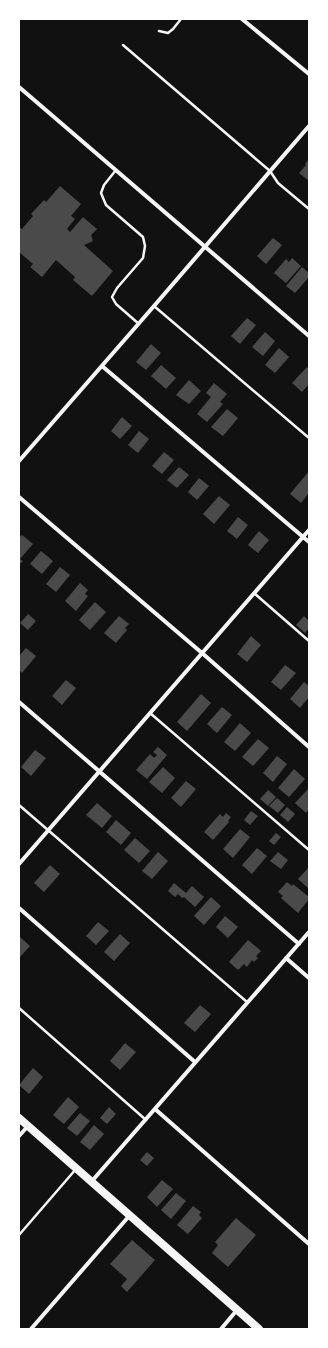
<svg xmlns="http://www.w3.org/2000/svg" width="328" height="1348" viewBox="0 0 328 1348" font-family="Rubik,sans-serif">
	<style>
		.building { fill: #4a4a4a }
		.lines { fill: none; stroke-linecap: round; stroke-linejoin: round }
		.service { stroke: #f5f5f5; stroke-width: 2.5 }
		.minor { stroke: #f5f5f5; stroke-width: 4 }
		.secondary { stroke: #f5f5f5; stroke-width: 8 }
	</style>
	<rect width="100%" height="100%" fill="#111"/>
	<path class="building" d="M309,159V181L299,173L306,165L305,164Z
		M60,186L81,204L71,216L75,219L67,229L70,232L83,217L97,229L91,235L93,241L84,245L113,271L92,296L73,280L75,277L56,260L42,277L30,267L33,264L19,252V227L22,229L33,216L31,214L44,200L46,202Z
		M273,238L282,245L266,264L257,256Z
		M292,258L301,266L286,283L274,273L286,259L289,262Z
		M302,267L309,273V277L295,293L286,286Z
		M247,318L256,325L240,344L231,336Z
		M265,332L275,341L263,356L252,347Z
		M151,344L161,353L146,370L136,362Z
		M279,348L289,357L275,373L265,365Z
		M161,365L176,378L166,389L151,376Z
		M307,367L309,369V384L302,392L292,383Z
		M189,380L201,391L189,404L176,395Z
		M214,383L227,394L220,402L223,404L207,422L197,414L211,397L206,393Z
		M227,409L238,418L223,436L211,427Z
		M122,417L132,426L120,439L111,431Z
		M139,431L149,439L138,453L128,445Z
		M164,452L174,460L162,474L152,466Z
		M179,467L189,475L177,488L167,480Z
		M309,471V493L301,503L290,494Z
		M199,478L209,486L197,500L188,492Z
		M219,496L230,505L214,524L203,514Z
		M238,517L248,525L237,539L227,531Z
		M259,531L269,540L258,553L248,545Z
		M22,535L33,544L20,559L23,561L19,565V537Z
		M41,551L53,561L42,574L30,564Z
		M60,567L70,575L56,592L46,584Z
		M80,583L88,590L85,594L88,596L76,611L65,601Z
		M95,602L106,612L90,630L79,620Z
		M28,614L36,621L28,630L20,623Z
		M119,616L129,624L125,628L127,630L116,643L104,633Z
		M304,616L309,621V628L305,633L296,625Z
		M251,636L261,645L247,662L237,654Z
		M26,648L36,656L22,673L19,670V656Z
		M285,665L296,673L281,690L271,682Z
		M66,680L76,688L62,705L52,696Z
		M304,682L309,686V697L300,708L290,699Z
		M201,694L211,703L187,731L177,722Z
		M222,707L232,715L217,733L207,724Z
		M240,723L251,733L235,751L224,742Z
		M258,739L269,748L253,766L242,757Z
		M158,747L167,755L147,779L136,770L150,754L154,758L157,755L153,752Z
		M35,750L46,758L31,776L21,767Z
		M277,756L287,764L273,782L263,773Z
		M163,767L175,778L162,793L149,782Z
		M294,769L305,779L289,797L278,788Z
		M186,781L196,789L181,807L171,798Z
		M309,788V809L306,813L295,803Z
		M268,790L276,797L268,806L260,799Z
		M277,798L285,805L278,813L269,806Z
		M97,803L112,816L102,828L86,815Z
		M287,807L295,814L288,822L280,815Z
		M251,811L258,816L250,825L244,820Z
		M226,813L231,817L228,821L229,822L213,840L204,832L220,814L223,817Z
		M116,820L131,833L121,845L106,832Z
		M240,829L250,837L233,858L223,849Z
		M276,833L281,837L274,845L269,841Z
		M135,838L150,851L139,863L124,850Z
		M257,848L267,856L252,874L242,865Z
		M158,852L168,861L152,879L142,871Z
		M278,852L288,860L281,869L270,861Z
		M50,865L60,874L44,892L34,883Z
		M309,867V887L308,888L298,879Z
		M287,882L292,886L293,884L309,897V899L298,913L281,898L283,896L278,892Z
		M174,883L186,893L192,886L204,897L195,907L184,897L182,898L178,894L175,897L168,891Z
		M211,897L221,906L204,925L194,916Z
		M225,916L238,927L228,938L216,927Z
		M98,922L109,931L96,945L86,936Z
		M120,934L130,943L114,961L104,952Z
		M20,937L30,946L19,958V938Z
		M248,940L261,951L256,956L258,958L254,962L252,960L247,967L244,964L238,970L229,962Z
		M200,1005L211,1014L195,1032L184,1023Z
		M125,1043L136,1052L120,1070L110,1061Z
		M33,1068L43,1077L29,1094L19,1085Z
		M68,1097L79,1107L64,1124L53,1115Z
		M109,1107L116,1114L107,1124L100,1118Z
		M80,1113L90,1121L77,1136L67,1128Z
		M94,1125L104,1134L90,1150L80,1142Z
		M147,1152L154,1158L147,1166L140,1160Z
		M162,1180L173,1189L157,1207L147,1197Z
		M176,1193L186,1201L171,1219L161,1210Z
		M193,1206L201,1212L199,1215L202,1218L188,1234L177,1225Z
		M236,1218L256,1235L228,1267L212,1253L218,1245L215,1242Z
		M132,1240L155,1260L127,1292L121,1286L127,1279L110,1264Z"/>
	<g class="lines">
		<path class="service" d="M159,31L168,33L173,29L181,19
			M123,45L270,171L278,183L309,209
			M116,170L104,185L101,193L106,205L143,237L145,246L143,258L117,288L112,297L116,304L139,324
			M154,306L309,438
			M254,593L309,641
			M150,713L309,850
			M19,805L247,1002
			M19,1008L146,1120
			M19,1235L76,1169"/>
		<path class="minor" d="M242,19L309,74
			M19,87L309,336
			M102,366L309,542
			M19,461L154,306L309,126
			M19,497L202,653L309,747
			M19,702L299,944
			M19,864L309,530
			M19,908L195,1062
			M286,958L309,978
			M155,1109L309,1244
			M19,1136L28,1126
			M92,1181L309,932
			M31,1329L130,1215
			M221,1329L237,1310"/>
		<path class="secondary" d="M19,1118L259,1329"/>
	</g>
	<rect width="328" height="1348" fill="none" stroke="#ffffff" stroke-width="40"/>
</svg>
